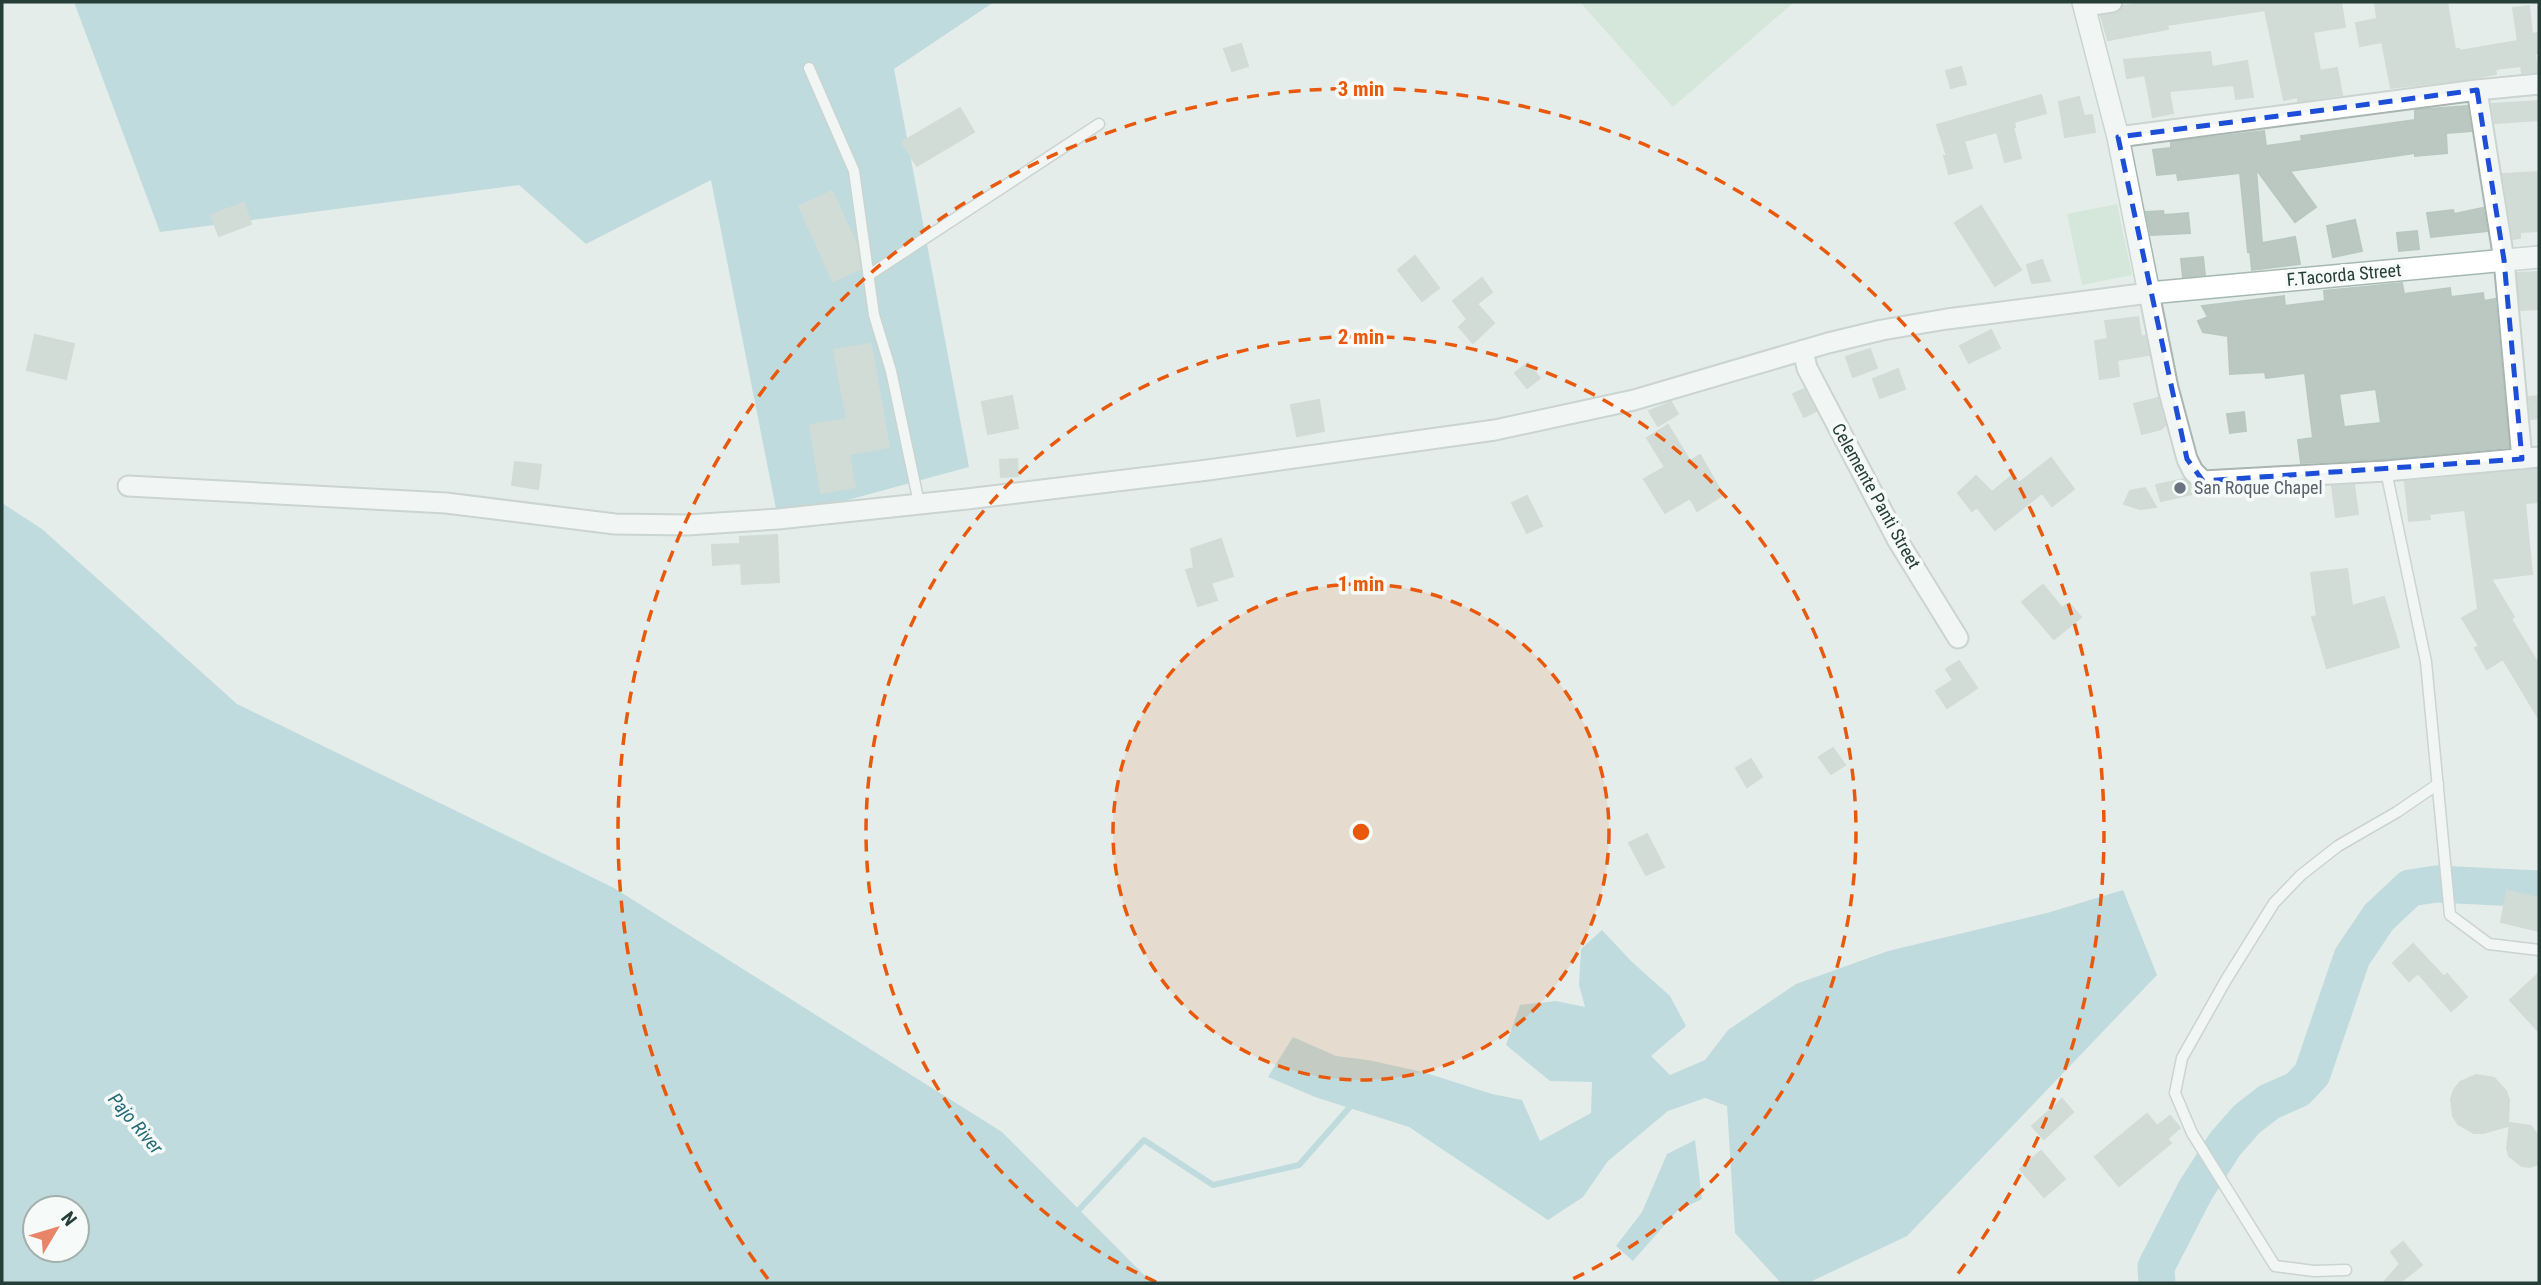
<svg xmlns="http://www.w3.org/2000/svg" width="2541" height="1285" viewBox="0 0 2541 1285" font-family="'Roboto Condensed',sans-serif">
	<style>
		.green { fill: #c0ddc7 }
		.water { fill: #92c6ce; fill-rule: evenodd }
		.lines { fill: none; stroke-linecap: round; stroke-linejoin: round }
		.stream { stroke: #92c6ce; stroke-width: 6 }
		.river { stroke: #92c6ce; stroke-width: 37 }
		.building { fill: #bbc8c2; stroke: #b8c7c0; stroke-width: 2; fill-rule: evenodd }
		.lane-casing { stroke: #a8b5b1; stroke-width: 13 }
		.street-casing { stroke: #a8b5b1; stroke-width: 23 }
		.secondary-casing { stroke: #a4b8b1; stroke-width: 24 }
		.lane { stroke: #fff; stroke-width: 10 }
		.street { stroke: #fff; stroke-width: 19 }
		.secondary { stroke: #fff; stroke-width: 21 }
		.marked { fill: none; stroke: #1d4ed8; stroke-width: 5; stroke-dasharray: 14 9; stroke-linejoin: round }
		.ring { fill: none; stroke: #e8590c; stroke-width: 3.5; stroke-dasharray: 12 9 }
		.worship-dot { fill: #6b7280; stroke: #f6faf8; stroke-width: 2.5 }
		.labels { text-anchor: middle; stroke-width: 7; stroke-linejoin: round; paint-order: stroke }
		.street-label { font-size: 18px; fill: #253e37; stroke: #f6faf8 }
		.worship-label { font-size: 18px; fill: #5b616d; stroke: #f6faf8; text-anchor: start }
		.water-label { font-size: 19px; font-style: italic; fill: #236a76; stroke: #f6faf8 }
		.centre { fill: #e8590c; stroke: #f6faf8; stroke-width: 3.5 }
		.ring-label { font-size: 21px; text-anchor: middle; font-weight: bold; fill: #e8590c; stroke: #f6faf8; stroke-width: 7; stroke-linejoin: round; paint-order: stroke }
	</style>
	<rect width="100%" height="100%" fill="#e5edea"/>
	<path class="green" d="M1580,2H1794L1673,107Z
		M2117,204L2132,275L2082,285L2067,214Z"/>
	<path class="water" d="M74,2H994L894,69L969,467L778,519L711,180L586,244L519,185L160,232Z
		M2,503L42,529L237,704L614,888L1002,1132L1152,1283H2ZM77,1208V1250H35V1208Z
		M2123,890L2157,975L1907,1236L1808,1283H1781L1735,1233L1727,1106L1705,1098L1668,1111L1608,1161L1583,1197L1548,1220L1409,1127L1315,1097L1268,1077L1293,1037L1336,1056L1368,1060L1423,1072L1492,1094L1522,1100L1540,1141L1591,1113L1592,1082L1550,1081L1506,1045L1520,1005L1556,1001L1585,1007L1579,985L1581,949L1602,930L1631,961L1670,996L1686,1026L1651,1056L1670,1075L1705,1060L1728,1030L1796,984L1888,951L2047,913Z
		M1695,1140L1702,1199L1677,1211L1633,1261L1616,1246L1642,1212L1667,1154Z"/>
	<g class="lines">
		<path class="stream" d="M1075,1214L1144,1140L1213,1185L1299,1165L1349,1108"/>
		<path class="river" d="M2157,1283L2156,1267L2195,1191L2225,1144L2247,1119L2269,1102L2298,1089L2312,1074L2352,957L2379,917L2410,888L2436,884L2539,889"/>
	</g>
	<path class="building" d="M2149,2H2341L2345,27L2313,32L2320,71L2337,68L2342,95L2298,101V97L2284,100L2265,10L2167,25L2168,29L2108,40L2101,16L2119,12L2123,6Z
		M2375,2H2447L2455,49H2459V51L2518,41L2513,8L2529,6L2532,34L2539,33V53L2535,54L2537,72L2522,73L2521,66L2495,69L2496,74L2468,79L2391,88L2382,42L2360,46L2356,23L2377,19Z
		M1241,44L1248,66L1232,71L1224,49Z
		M2210,52L2212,67L2247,61L2253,97L2236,99L2234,85L2169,91L2173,113L2153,117L2145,75L2127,78L2124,60Z
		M1961,67L1966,84L1951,88L1946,71Z
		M2041,95L2046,113L2014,122L2015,127H2013L2021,158L2005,162L1997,132L1964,141L1972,168L1949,174L1944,156H1947L1937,125Z
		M2079,97L2084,116L2092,115L2095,132L2065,137L2059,102Z
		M2539,101V120L2495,123L2492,104Z
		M2467,106L2471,131L2446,133L2447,153L2415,156V153L2290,171L2316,207L2295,222L2256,169L2262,243L2295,237L2300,264L2252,270L2250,252H2248L2240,173L2178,180L2177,173L2157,175L2153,150L2171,148V142L2264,131L2266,146L2302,141L2301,136L2415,120V110Z
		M960,108L974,132L917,166L902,142Z
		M2539,172V231L2520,232V238L2513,239L2503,174Z
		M832,191L857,246L860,269L833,281L799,206Z
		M244,203L251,224L219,236L211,215Z
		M1981,206L2021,270L1995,286L1955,223Z
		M2483,208L2487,231L2431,237L2427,213L2453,210L2454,214Z
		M2163,211L2164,215L2188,213L2190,233L2151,235L2146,212Z
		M2355,220L2362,251L2333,257L2327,226Z
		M2417,231L2419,249L2399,251L2397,233Z
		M1415,256L1439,288L1422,301L1398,270Z
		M2203,257L2205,275L2183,277L2181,259Z
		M2042,260L2050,281L2032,283L2027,265Z
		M2539,272V309L2521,310L2517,273Z
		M1482,278L1492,292L1477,304L1494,323L1473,343L1459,327L1467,319L1453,301Z
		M2402,283L2404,294L2450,288L2451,297L2483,293L2484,301L2495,299L2509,447L2385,459L2301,463L2298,440L2313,438L2305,373L2266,378L2265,372L2230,374L2228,336L2203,332L2198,321L2208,317L2202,306L2284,296L2285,306L2325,301L2324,291ZM2376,389L2381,423L2344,427L2339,394Z
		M2138,317L2141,337L2145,336L2149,355L2117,360L2119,376L2100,379L2095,341L2108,339L2105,321Z
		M1991,330L2000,348L1969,363L1960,346Z
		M35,335L74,344L66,379L27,370Z
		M871,344L889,447L849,454L855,487L821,493L810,425L847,419L834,350Z
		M1870,349L1877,368L1853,377L1846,357Z
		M1528,363L1540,378L1527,388L1515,373Z
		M1898,369L1905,389L1880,398L1873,379Z
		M1804,389L1816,411L1804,417L1793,394Z
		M1012,396L1018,428L988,434L982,402Z
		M2539,396V418L2531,419L2529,397Z
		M2158,398L2165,425L2161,429L2142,434L2134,404Z
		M1319,400L1324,431L1297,436L1291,405Z
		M1671,402L1678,414L1658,426L1649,411Z
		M2244,412L2246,431L2230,433L2227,414Z
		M1668,425L1690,461L1700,455L1723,495L1697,511L1690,498L1665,513L1644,479L1665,467L1647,438Z
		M2051,458L2074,489L2052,506L2042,493L1995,530L1977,507L1972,511L1958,493L1976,476L1992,492L2013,475L2019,483Z
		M1017,459L1018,476L1001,477L1000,460Z
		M515,462L541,465L538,489L512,485Z
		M2539,469V502L2525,503L2532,574L2491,579L2514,617L2511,619L2539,665V719L2503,659L2487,669L2475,648L2479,646L2462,618L2478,609L2465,510L2429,514L2430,519L2409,521L2405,482Z
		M2184,479L2190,485L2192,494L2161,501L2156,485Z
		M2354,485L2358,514L2336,517L2332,486Z
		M2145,488L2156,507L2140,509L2124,504L2130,491Z
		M1527,496L1542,526L1527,533L1512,503Z
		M777,535L779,582L742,584L741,563L713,565L712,545L740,544V537Z
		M1221,539L1233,576L1211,583L1217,600L1198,606L1186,570L1194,568L1191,549Z
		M2347,569L2352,606L2384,597L2399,647L2327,668L2312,617L2317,616L2311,573Z
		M2043,585L2062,608L2069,603L2081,617L2054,639L2022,602Z
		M1959,661L1977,688L1947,708L1936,691L1953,680L1946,669Z
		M1833,748L1845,765L1831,774L1819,757Z
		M1751,759L1762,777L1747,787L1736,768Z
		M1647,834L1664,867L1646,875L1629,843Z
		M2507,891L2539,898V931L2501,922Z
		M2413,944L2444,977L2447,974L2467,997L2451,1011L2418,973L2409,981L2393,963Z
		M2539,973V1032L2510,1000Z
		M2476,1075L2494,1078L2506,1091L2509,1100L2508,1126L2483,1133H2474L2458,1124L2453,1116L2451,1099L2454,1090L2460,1082Z
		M2062,1099L2073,1112L2044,1139L2032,1126Z
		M2147,1114L2157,1126L2170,1116L2180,1128L2167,1139L2171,1143L2119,1186L2095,1157Z
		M2510,1123L2531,1126L2539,1137V1164L2530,1167L2522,1166L2509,1156L2507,1148Z
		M2041,1151L2065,1179L2044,1197L2020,1169Z
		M2403,1242L2422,1265L2399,1283H2383L2400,1264L2391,1252Z"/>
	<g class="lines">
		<defs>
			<path id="lane" d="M809,68L854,171L874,315L891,371L919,503
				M869,275L1099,124
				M2386,471L2426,662L2450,915L2489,944L2539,950
				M2346,1270L2314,1271L2275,1266L2192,1133L2175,1093L2182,1058L2226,980L2274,903L2301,875L2338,846L2397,812L2438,784"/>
			<path id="street" d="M2085,6L2112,2
				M2477,90L2504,260L2522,459
				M2118,137L2477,90L2539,84
				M1803,350L1807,368L1898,541L1958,638
				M128,486L446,503L615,524L687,525L778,519L967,499L1208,470L1495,430L1634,400L1828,343L1882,330L1947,319L2149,293L2168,388L2187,459L2193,471L2203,481L2386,471L2539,457"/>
			<path id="secondary" d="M2083,2L2118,137L2149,293L2539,257"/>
		</defs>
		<use href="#lane" class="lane-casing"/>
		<use href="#street" class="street-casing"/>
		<use href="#secondary" class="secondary-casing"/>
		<use href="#lane" class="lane"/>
		<use href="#street" class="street"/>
		<use href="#secondary" class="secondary"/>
	</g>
	<path d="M0 0H2541V1285H0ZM2477,90L2504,260L2522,459L2203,481L2187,459L2118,137Z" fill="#e5edea" fill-opacity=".55" fill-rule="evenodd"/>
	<path class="marked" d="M2477,90L2504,260L2522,459L2203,481L2187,459L2118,137Z"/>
	<circle cx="1361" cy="832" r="248" fill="#e8590c" fill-opacity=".12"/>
	<g class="ring">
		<circle cx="1361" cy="832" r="248"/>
		<path d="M1156 1282A495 495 0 1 1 1566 1282"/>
		<path d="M768 1279A743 743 0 1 1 1954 1279"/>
	</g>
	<circle class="worship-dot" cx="2180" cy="488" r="7"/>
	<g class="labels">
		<g class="street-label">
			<text transform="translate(2344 275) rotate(-5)" y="6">F.Tacorda Street</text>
			<text transform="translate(1876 496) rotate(61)" y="6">Celemente Panti Street</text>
		</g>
		<g class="worship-label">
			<text x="2194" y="494">San Roque Chapel</text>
		</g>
		<g class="water-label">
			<text transform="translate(136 1123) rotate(50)" y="7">Pajo River</text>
		</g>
	</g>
	<circle cx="1361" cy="832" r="10" class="centre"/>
	<g class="ring-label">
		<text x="1361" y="96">3 min</text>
		<text x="1361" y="344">2 min</text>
		<text x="1361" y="591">1 min</text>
	</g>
	<rect width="2541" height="1285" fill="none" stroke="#253e37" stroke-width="7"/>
	<g transform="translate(56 1229) rotate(52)"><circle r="33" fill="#f6faf8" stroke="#a2afab" stroke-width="2"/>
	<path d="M0-5L12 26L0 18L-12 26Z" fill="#e88569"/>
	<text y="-10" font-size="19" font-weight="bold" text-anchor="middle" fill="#253e37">N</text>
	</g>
</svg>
